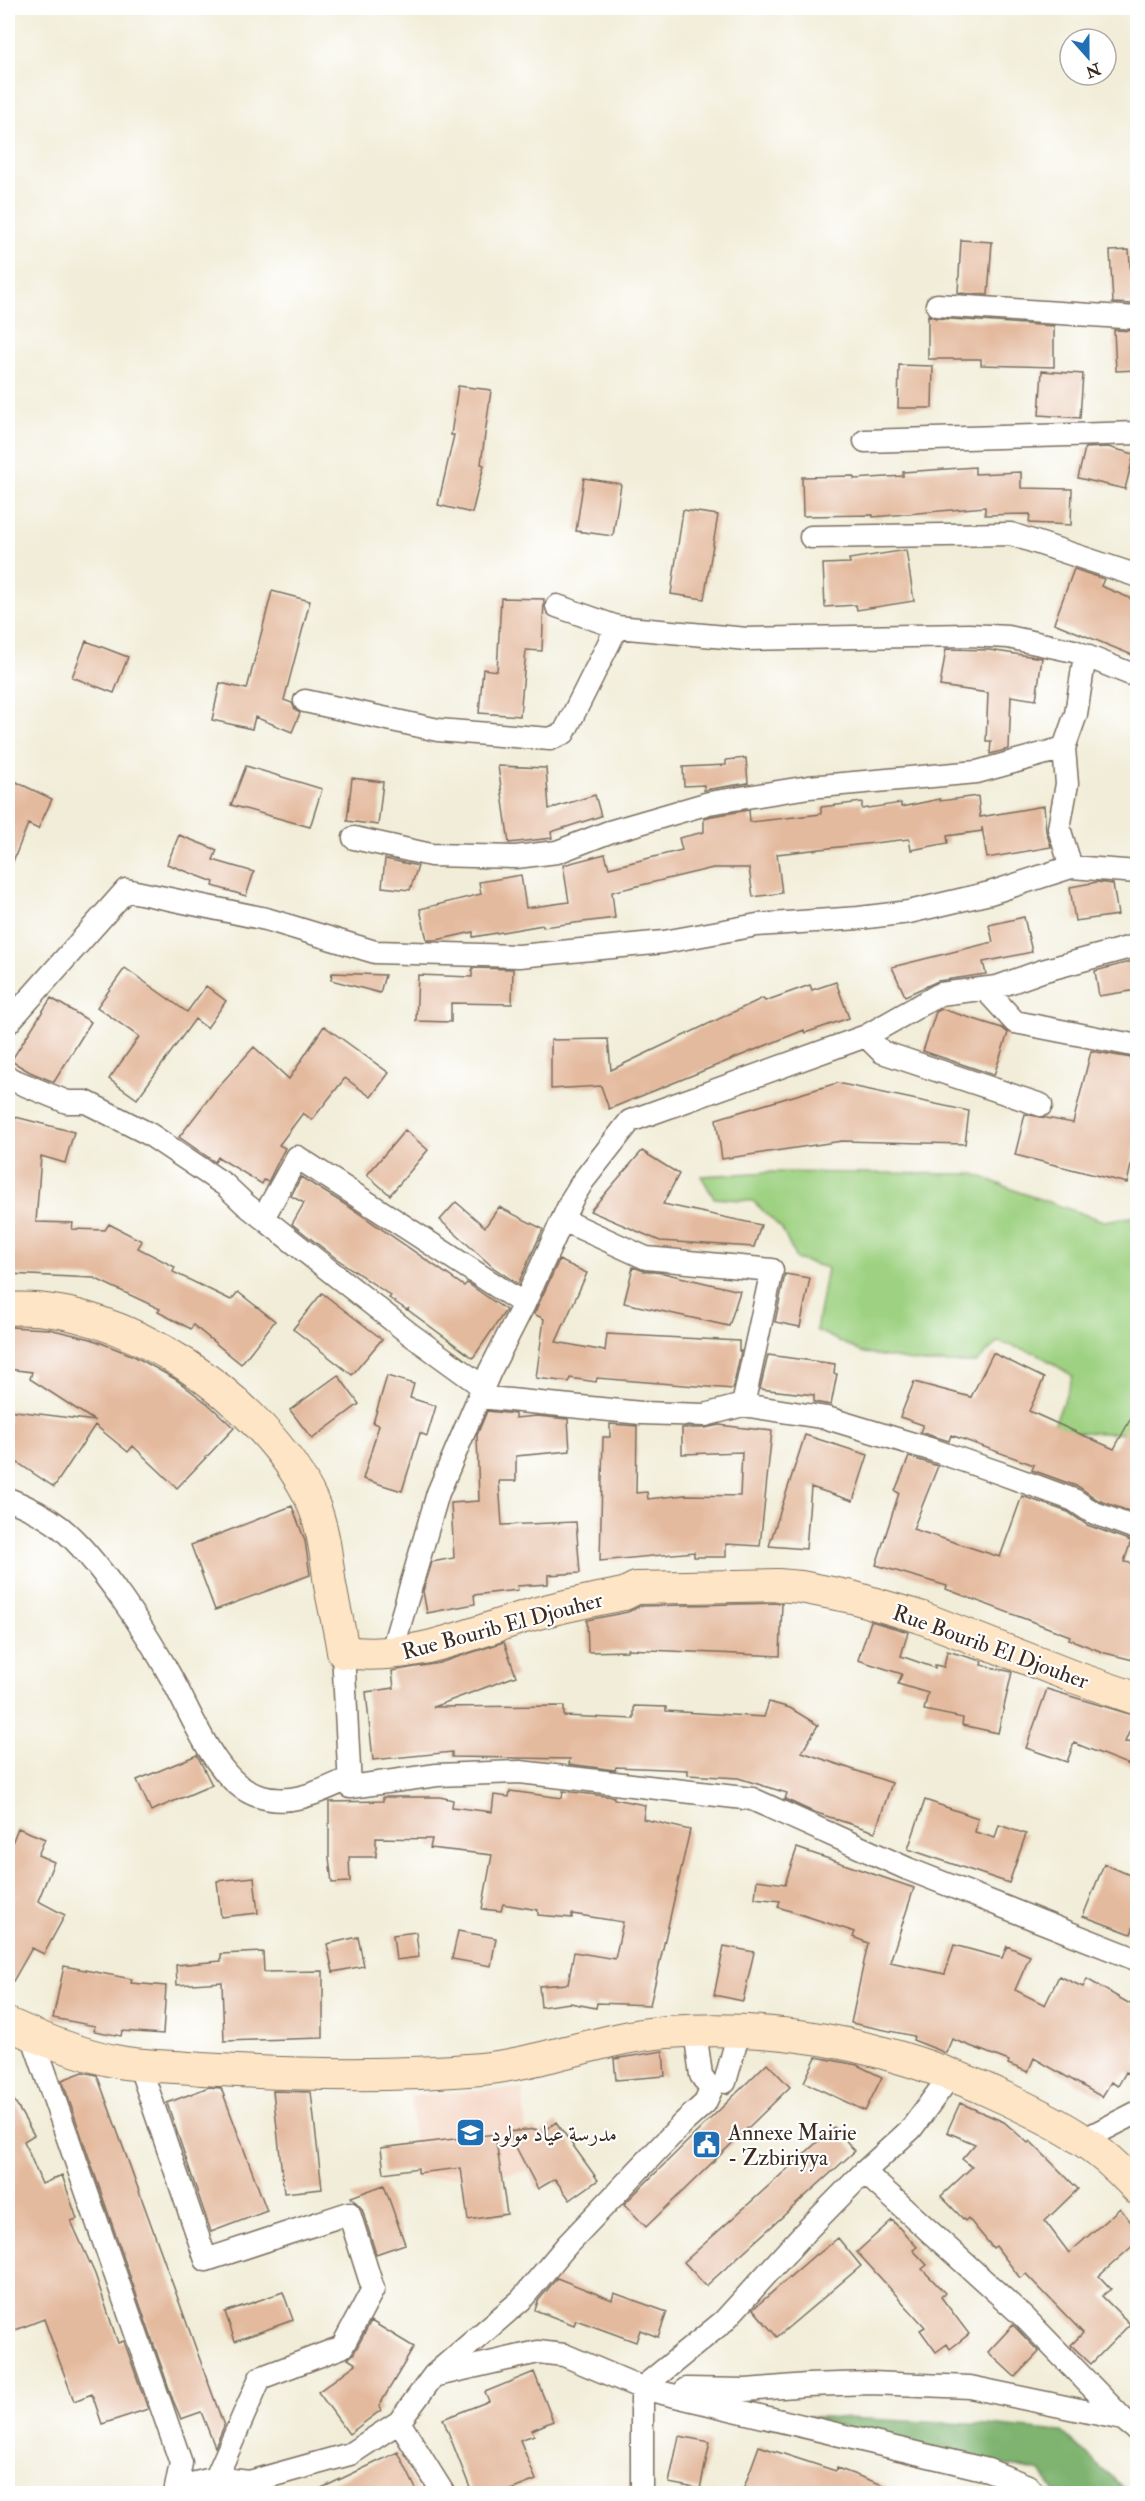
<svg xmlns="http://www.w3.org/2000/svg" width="1145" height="2501" viewBox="0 0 1145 2501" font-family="'IM FELL Double Pica',Amiri,serif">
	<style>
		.built { fill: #f4d3c0 }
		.green { fill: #9ed181; stroke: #6c7e50; stroke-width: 1.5 }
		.forest { fill: #7eb36f; stroke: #5c6e46; stroke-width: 1.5 }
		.building { fill: #e4ba9e }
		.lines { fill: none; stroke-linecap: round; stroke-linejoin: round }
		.street-casing { stroke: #7b6e5f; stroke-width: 25 }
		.secondary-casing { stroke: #7b6e5f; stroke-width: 34 }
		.street { stroke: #fff; stroke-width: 22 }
		.secondary { stroke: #fde5c5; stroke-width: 32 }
		.labels { text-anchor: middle; stroke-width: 4.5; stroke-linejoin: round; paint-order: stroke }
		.street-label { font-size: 22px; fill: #3b2a1e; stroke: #fff }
		.poi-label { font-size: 22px; fill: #3b2a1e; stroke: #fff; text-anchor: start }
	</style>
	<rect width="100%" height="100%" fill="#fff"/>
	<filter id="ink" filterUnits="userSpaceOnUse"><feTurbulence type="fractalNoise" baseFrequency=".0167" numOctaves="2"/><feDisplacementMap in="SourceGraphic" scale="12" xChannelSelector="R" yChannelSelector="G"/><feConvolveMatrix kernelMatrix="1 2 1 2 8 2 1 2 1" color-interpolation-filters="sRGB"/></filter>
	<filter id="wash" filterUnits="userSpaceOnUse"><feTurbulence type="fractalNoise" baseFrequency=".008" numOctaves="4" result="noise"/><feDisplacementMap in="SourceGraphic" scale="24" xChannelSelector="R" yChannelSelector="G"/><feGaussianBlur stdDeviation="1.35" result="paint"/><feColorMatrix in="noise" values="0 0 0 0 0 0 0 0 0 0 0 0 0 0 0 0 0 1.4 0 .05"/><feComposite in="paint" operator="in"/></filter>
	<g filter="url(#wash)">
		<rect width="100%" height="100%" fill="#f1edd8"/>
		<path class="built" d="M523,2088L528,2172L416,2179L411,2095Z"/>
		<path class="green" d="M770,1172L975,1174L1019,1192L1104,1221L1137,1216V1434L1074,1432L1054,1425L1073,1376L1036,1353L998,1342L976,1363H924L864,1353L816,1330L827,1268L796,1259L782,1229L753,1201L714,1198L701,1176Z"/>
		<path class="forest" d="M802,2416L989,2425L1062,2432L1129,2493H1055L1042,2472L970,2459Z"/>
		<g id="blocks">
			<path class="building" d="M961,240L992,242L988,295L958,293Z
				M1129,250L1133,304L1113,303L1110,251Z
				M928,315L936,318L1054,326V367L981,365V359H928Z
				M1114,330L1137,331V370L1116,371Z
				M899,365L933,366L932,408H898Z
				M1042,371L1083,374L1080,418L1039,415Z
				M458,386L491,390L481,464L484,465L472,513L438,505L454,435H451Z
				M1108,447L1134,454L1125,489L1078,478L1085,448Z
				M975,467V474L1021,472V488L1072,489L1071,525L1029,523L1030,514L985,515V507L873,517V515L803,516L802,477L854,476V479L903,476V472Z
				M584,478L621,484L613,536L576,531Z
				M683,510L718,515L704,599L671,594Z
				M906,550L914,601L857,610L856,605L825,607L823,564L850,563L849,559Z
				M1074,569L1104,579L1101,586L1137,601V657L1054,623Z
				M272,591L310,601L284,700L292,703L296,711L300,713L292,732L255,717L252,729L212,720L220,683L247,689Z
				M501,598L544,599L542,651L526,650L520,716L479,713L483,669L497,671Z
				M86,641L128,657L114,693L72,677Z
				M946,649L989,650L1042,658L1036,700L1011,696L1009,749L990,754L991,741H986L988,693L940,686Z
				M746,758L748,783L704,790V785L684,786L683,767L726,765V760Z
				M246,766L322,789L310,827L231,805Z
				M498,766L546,768L549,809L595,795L601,816L551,832L552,838L509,843Z
				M8,778L52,799L38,829L28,824L8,874Z
				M352,778L383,782L378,825L347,821Z
				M978,796L980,817L1044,806L1046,831L1051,847L987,858L982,827V831L947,836L948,843L911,850L909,839L777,854L782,893L753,897L749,868H713L612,892L615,918L543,927V925L473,937V932L437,940H427L420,909L481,894L479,882L521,875L526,908L569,902L563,865L605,854L609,868L682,850L679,838L704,832V818L712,816L749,810L750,822L821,814V807L862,802V809L901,803V807L940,799V801Z
				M179,835L217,850L213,860L254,872L246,896L213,886L214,882L167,864Z
				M385,859L418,866L410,890L382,887Z
				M1097,882L1113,884L1118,915L1075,921L1070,887Z
				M1024,917L1032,952L983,962L986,974L938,981L905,996L892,967L993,942L989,925Z
				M1137,960V990L1099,996L1095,971Z
				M125,968L187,1012L206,986L226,1001L207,1028L195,1019L137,1099L109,1079L139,1037L97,1007Z
				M472,968L513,969L512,1004L451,1003V1022L416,1021L418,975L472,977Z
				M332,973L385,975L380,993L331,980Z
				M836,982L849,1018L805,1033L804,1030L609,1109L601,1086L551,1089V1040L608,1039L611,1070L763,998L765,1001L810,985L812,990Z
				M51,998L91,1022L54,1082L30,1072L11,1061Z
				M942,1009L1002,1028L1008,1033L994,1075L923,1051L936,1012Z
				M324,1026L389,1073L371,1097L345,1078L312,1120L303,1113L279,1145L285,1148L268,1182L264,1180L262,1184L218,1157L215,1162L179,1137L216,1089L254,1047L289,1079Z
				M1091,1051L1137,1059V1140L1127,1183L1015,1155L1025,1114L1073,1123Z
				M837,1083L969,1111L965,1144L842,1141L722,1159L716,1119Z
				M8,1115L74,1132L65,1163L41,1156L36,1222L73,1223L72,1229L105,1230L109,1224L142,1241L138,1248L175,1267L173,1272L231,1300L238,1292L275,1321L241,1364L193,1325L191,1329L158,1312L160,1309L94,1278L8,1274Z
				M405,1130L428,1150L390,1195L367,1175Z
				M642,1151L679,1174L663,1204L761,1225L754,1247L660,1241L590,1211Z
				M301,1177L354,1210L464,1286L467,1283L506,1310L473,1358L408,1310L409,1308L407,1310L389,1298L391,1296L337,1259L292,1224L304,1203L291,1196Z
				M456,1202L485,1227L499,1207L543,1229L518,1284L494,1268L440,1220Z
				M559,1260L587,1273L556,1342L605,1351L607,1334L739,1341V1351H741L733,1389L597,1378L596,1382L570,1378L569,1382L536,1378L544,1319L534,1314Z
				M633,1267L644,1271L663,1273L740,1291L729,1326L624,1303Z
				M785,1274L810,1278L800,1327L775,1322Z
				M322,1293L382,1339L352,1375L293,1329Z
				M8,1327L49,1329L91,1339L134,1356L175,1379L208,1404L234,1428L177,1488L133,1446L128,1452L95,1425L54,1487L18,1463L8,1462V1410L95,1421L30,1379L32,1372L8,1369Z
				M993,1353L1044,1378L1029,1411L1114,1449L1137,1407V1514L1098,1500L1079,1487L1032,1470L1034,1465L951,1435L949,1441L920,1432L923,1425L900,1417L914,1382L971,1397Z
				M768,1355L835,1364L834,1374H837L831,1405L814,1402V1395L760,1389Z
				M338,1375L359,1404L312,1439L290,1410Z
				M387,1376L414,1384L410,1398L436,1406L427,1436L420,1433L402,1491L363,1479L379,1425L373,1423Z
				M487,1411L515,1414V1418L537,1416L568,1419L570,1451L516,1456V1481H499L502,1525L576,1522L580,1573L548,1575V1584L517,1586L518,1590L474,1595L475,1604L427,1613L423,1591L432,1562L454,1558L451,1503L479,1501L477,1435Z
				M610,1424L637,1426L636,1493L647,1492L648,1499L685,1495L740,1496L742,1452L682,1454V1428H705L719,1425L772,1431L760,1546L726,1544V1557H694V1552L600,1561L603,1437H610Z
				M805,1435L868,1455L853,1501L811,1487L806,1549L769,1546Z
				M909,1457L938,1466L913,1529L1000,1557L1022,1496L1068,1512L1087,1525L1131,1541L1124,1562L1137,1564V1661L1105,1653L1069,1639L1070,1636L946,1589L947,1586L876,1565L899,1493L895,1491Z
				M292,1506L305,1541L310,1575L215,1610L191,1545Z
				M782,1603L780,1656L627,1649V1651L588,1652L587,1620L628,1612L640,1606Z
				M871,1621L908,1632L901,1656L935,1668V1665L944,1667L947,1651L982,1661L981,1665L1012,1672L998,1733L962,1725L963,1718L924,1710L928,1693L898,1684L902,1674L858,1660Z
				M504,1642L516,1676L433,1707L564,1706V1716L634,1719V1706L666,1707V1711L764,1717L769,1702L790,1708L818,1725L802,1752L892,1783L875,1832L811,1811L785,1799L787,1793L738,1778L688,1775V1770L616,1767L615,1770L569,1764L570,1759L452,1757V1752L373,1760L366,1692L394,1688L392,1671L439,1663Z
				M1047,1689L1136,1716L1125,1742L1137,1743V1768L1074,1743L1067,1762L1026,1748Z
				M197,1755L212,1785L151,1811L137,1780Z
				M510,1791L562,1798L563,1791L614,1797V1799L645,1805L643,1819L690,1830L650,2005L597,2003L596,2008L570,2003L541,2007L539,1986L568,1984L574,1952L615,1959L623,1922L572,1914V1918L538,1915V1910L503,1904L501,1911L482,1909L492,1855L430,1848L432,1839L376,1838V1857H349L350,1882L332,1883L329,1857V1802L383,1801V1797H440L453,1800L452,1807L492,1812L494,1795L509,1797Z
				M925,1800L978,1818L975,1832L995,1838L999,1825L1026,1834L1009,1883L908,1849Z
				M18,1828L45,1839L38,1855L54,1862L38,1901L65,1915L44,1954L32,1948L8,1990V1853Z
				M797,1848L914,1888L890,1962L945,1974L954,1945L1002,1958L1007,1946L1030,1956L1015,1990L1045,2005L1059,1976L1083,1987L1087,1979L1137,2008V2078L1126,2072L1118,2086L1111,2082L1102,2097L1034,2058L1028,2072L1008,2064L1009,2061L952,2039L946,2053L913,2040L914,2036L851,2023L868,1943L853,1937L855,1932L778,1907L780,1901L755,1898L757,1880L785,1884Z
				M1104,1864L1137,1878V1917L1131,1934L1083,1916Z
				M254,1877L258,1913L221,1917L217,1881Z
				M458,1931L496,1938L491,1966L452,1959Z
				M416,1932L419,1957L396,1960L393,1935Z
				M358,1937L364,1966L333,1972L327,1944Z
				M724,1946L754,1952L743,2001L714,1995Z
				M263,1952L264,1972L323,1971V2038L224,2041L222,1982L177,1985L176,1965L221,1961V1954Z
				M64,1966L132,1979L131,1983L166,1986L163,2034L122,2031L121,2036L94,2031L95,2026L53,2018Z
				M663,2051L665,2076L616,2080L614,2059Z
				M816,2057L857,2065L882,2077L865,2111L804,2082Z
				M767,2063L790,2087L646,2227L624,2204Z
				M83,2072L97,2075L224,2426L215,2447L201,2412L181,2419L173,2400L62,2080Z
				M209,2087L221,2088L267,2211L211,2232L167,2103Z
				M8,2090L34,2135L24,2141L42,2184L62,2175L77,2219L71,2221L95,2274L118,2343L124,2341L148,2409L102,2424L92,2394L74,2401L44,2319L8,2333Z
				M273,2091L311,2092L322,2189L284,2193Z
				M960,2103L1004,2122L1028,2143L1030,2141L1078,2189L1045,2221L1069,2253L1120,2208L1137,2230V2242L1099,2276L1111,2289L1102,2296L1130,2324L1091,2364L1071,2345L1083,2333L1026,2274L1020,2278L996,2246L993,2248L968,2218L965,2221L941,2196L972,2167L962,2159L975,2144L947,2132Z
				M556,2122L598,2180L570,2200L555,2179L538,2189L508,2132L536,2129L538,2136Z
				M834,2127L855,2151L706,2286L684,2262Z
				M495,2134L507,2214L468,2220L461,2168L418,2173V2168L384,2173L381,2148Z
				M384,2185L405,2244L376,2254L362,2209L351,2197Z
				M892,2220L917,2247L913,2250L927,2265L922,2269L945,2293L941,2297L969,2334L950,2349L947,2344L936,2352L920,2330L925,2327L857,2252Z
				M838,2238L861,2266L777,2337L753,2309L816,2254L817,2255Z
				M557,2278L612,2300L614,2293L667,2312L658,2337L640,2330L636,2342L576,2320L574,2325L535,2310L538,2301Z
				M283,2292L293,2320L235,2341L225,2312Z
				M371,2321L414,2347L379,2406L381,2410L349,2434L318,2392L356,2364L348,2359L354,2353Z
				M1013,2325L1039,2352L1015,2377L988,2352Z
				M534,2372L553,2421L532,2430L534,2435L520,2440L536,2480L503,2493H472L443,2419L489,2401L485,2392Z
				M679,2436L710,2442L700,2489L669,2483Z
				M759,2446L836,2471L837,2468L902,2492L901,2493H742Z
				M398,2452L418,2493H311Z"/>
		</g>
	</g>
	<g filter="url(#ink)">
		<use href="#blocks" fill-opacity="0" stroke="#7b6e5f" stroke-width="1.5"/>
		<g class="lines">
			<defs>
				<path id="street" d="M937,305L1138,318
					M865,441L1138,433
					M811,537L1011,534L1138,576
					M617,627L747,639L969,635L1008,637L1074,651L1138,677
					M305,701L438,730L550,739L564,733L617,627L557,606
					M354,838L431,855L516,857L557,852L609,832L709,803L809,787L977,772L1064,748
					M1071,867L1059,828L1067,784L1064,748L1076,714L1085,655
					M985,989L1015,1022L1138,1046
					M8,1023L126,890L266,919L375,952L519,956L664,942L757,925L859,918L909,912L990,893L1071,867L1138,872
					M866,1036L882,1052L1041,1105
					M8,1078L67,1102H86L149,1134L225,1185L245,1204L410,1334L483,1387
					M263,1218L297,1157L524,1304
					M563,1220L646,1258L772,1270L743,1405
					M479,1397L641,1413L705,1415L743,1405L827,1418L933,1450L1000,1473L1074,1500L1092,1512L1138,1529
					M8,1499C26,1506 44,1515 60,1527C99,1559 149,1636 173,1681C193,1717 217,1783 258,1796C291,1807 321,1791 350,1778
					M343,1652L350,1787L437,1775L520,1772L752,1799L908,1869L1138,1960
					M391,1654L438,1493L490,1371L524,1304L572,1199L583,1181L630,1121L866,1036L940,994L997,987L1042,971L1138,945
					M32,2035L181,2463L176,2488L179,2494
					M139,2064L206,2260L349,2213L373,2289L342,2347L260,2378L216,2478
					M725,2082L739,2032
					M1085,2139L1138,2112
					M864,2172L1024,2317L1123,2419L1138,2431
					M437,2375L538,2352L564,2355L642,2388L988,2470L1028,2486L1034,2494
					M642,2388L724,2321L804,2233L864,2172L911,2129L951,2075
					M686,2389L746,2390L807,2385L871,2383L970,2387L1123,2419
					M399,2422L444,2494
					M176,2488L216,2478L249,2482L350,2454L399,2422L434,2375L521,2300L567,2245L682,2124L705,2103L711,2090L701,2075L695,2031
					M642,2494V2388"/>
				<path id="secondary" d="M8,1309C121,1301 265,1400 312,1501C324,1529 326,1556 330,1585C334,1608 340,1630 343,1652C412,1660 457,1638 521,1618C554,1607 589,1601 624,1594L636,1588L778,1585L801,1587L852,1597L920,1617L1074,1677L1138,1699
					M8,2024C42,2039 76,2053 114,2061C142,2067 173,2066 202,2069C295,2075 389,2077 481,2069C544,2063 603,2037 667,2032C786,2023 900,2048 1007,2099C1062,2125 1096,2143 1138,2189"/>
			</defs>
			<use href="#street" class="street-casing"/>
			<use href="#secondary" class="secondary-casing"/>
			<use href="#street" class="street"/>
			<use href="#secondary" class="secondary"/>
		</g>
	</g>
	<defs>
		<symbol id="school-square" viewBox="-11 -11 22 22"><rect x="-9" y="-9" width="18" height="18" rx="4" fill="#1f6fb2" stroke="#fff"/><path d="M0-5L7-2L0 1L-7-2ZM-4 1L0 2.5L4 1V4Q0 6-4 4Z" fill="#fff"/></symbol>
		<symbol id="civic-square" viewBox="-11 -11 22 22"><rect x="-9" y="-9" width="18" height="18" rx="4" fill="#1f6fb2" stroke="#fff"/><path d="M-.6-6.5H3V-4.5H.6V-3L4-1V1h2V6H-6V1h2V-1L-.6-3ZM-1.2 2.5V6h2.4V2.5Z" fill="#fff"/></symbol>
	</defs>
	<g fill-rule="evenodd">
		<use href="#school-square" x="454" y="2116" width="33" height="33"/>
		<use href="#civic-square" x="690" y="2128" width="33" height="33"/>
	</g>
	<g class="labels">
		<g class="street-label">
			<text transform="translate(502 1625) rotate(-15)" y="8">Rue Bourib El Djouher</text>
			<text transform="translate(991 1646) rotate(20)" y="8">Rue Bourib El Djouher</text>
		</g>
		<g class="poi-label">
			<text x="728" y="2140">Annexe Mairie<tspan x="728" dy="25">- Zzbiriyya</tspan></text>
			<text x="491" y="2141">مدرسة عياد مولود</text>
		</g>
	</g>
	<rect width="1145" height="2501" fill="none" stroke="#fff" stroke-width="30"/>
	<g transform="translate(1088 57) rotate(159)"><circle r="28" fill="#ffffff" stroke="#b1aaa5" stroke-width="1.5"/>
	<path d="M0-4.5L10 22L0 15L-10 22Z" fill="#1f6fb2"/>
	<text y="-9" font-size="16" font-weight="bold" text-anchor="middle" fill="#3b2a1e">N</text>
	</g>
</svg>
